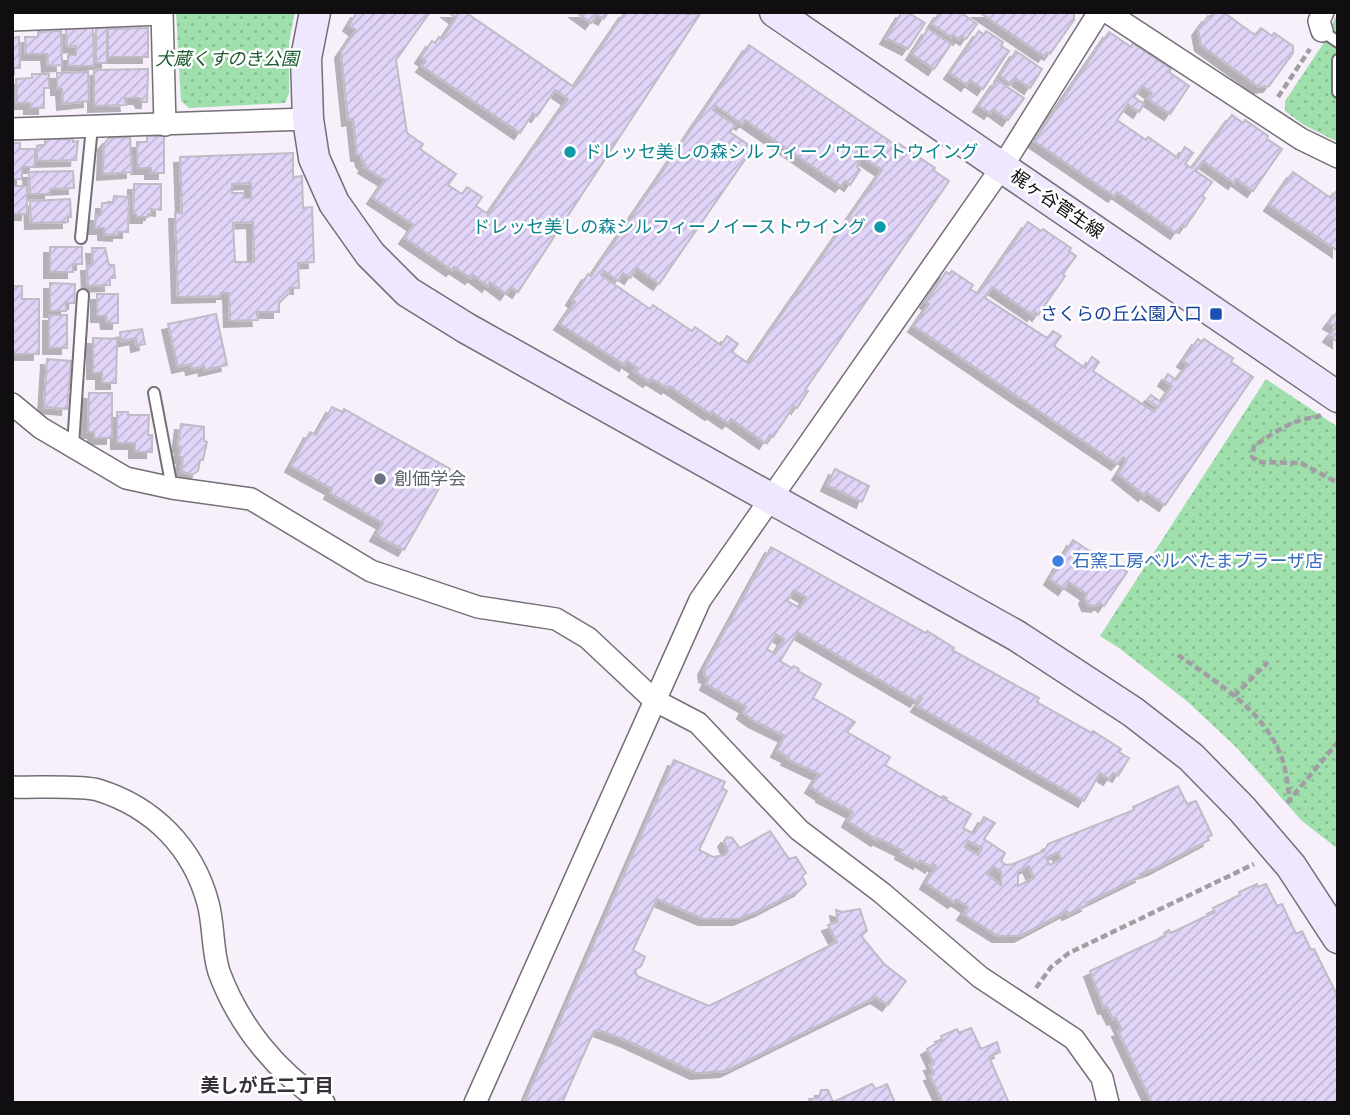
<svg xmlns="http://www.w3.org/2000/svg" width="1350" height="1115" viewBox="0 0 1350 1115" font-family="'Playfair Display','Noto Sans JP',serif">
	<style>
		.green { fill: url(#green-dots) }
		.building { fill: url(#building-hatch); stroke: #bfbbc7; stroke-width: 2; fill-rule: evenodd; filter: url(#shadow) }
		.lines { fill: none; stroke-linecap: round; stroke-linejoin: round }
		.lane-casing { stroke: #746e77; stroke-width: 14 }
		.street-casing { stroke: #746e77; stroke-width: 24 }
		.secondary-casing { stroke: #746e77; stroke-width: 33 }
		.path { stroke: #a29da4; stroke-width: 4.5; stroke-dasharray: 7 3.5; stroke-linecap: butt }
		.lane { stroke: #fff; stroke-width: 10 }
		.street { stroke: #fff; stroke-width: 21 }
		.secondary { stroke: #eee7fe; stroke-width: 30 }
		.culture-dot { fill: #0f9aa8; stroke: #fff; stroke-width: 2.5 }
		.transit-dot { fill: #1a4fb4; stroke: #fff; stroke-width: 2.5 }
		.worship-dot { fill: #6b7280; stroke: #fff; stroke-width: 2.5 }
		.shop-dot { fill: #3f7fe0; stroke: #fff; stroke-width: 2.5 }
		.labels { text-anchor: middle; stroke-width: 5; stroke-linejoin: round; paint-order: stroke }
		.park-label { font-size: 18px; font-style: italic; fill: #1e5c32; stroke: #fff }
		.culture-label { font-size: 18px; fill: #0d838f; stroke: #fff; text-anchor: start }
		.street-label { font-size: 18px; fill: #100e11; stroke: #fff }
		.transit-label { font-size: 18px; fill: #164399; stroke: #fff; text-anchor: end }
		.worship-label { font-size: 18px; fill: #5b616d; stroke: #fff; text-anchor: start }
		.shop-label { font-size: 18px; fill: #366cbe; stroke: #fff; text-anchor: start }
		.neighbourhood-label { font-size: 19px; font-weight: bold; fill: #37313a; stroke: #fff }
	</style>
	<defs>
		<pattern id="green-dots" width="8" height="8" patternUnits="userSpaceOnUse" patternTransform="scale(1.75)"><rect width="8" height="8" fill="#9edfac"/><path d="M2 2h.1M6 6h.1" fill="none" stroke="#87be93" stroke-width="1.8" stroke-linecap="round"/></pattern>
		<pattern id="building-hatch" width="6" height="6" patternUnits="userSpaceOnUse" patternTransform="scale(1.75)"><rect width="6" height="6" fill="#e1d4f8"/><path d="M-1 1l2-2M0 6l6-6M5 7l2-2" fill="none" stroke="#c0b5d4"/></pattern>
		<filter id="shadow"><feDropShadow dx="-6" dy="6" stdDeviation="0" flood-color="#0004"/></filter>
	</defs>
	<rect width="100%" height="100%" fill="#f7f0fa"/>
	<path class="green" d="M176,12H295L289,42V93L285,103L189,108L181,101Z
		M1338,12V142L1304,125L1285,111V101L1323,44Z
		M1266,379L1338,427V849L1302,821L1236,747L1188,702L1119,648L1100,636Z"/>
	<path class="building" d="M357,12H430L396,60L407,133L423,144L420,149L456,174L448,185L462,194L467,187L482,197L476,206L488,214L568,99L555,90L537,116L533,113L520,133L422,66L426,61L421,57L432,41L435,43L439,37L442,39L456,18L448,12H465L574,87L625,12L700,14L518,292L511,287L506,294L490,282L488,286L473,275L471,278L454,267L452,270L405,238L414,225L373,198L385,180L364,167L366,165L362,161L361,155H357L353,119L348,120L341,52L356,30L349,25Z
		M576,12H608L604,19L597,15L591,23Z
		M902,12H907L925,23L908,49L886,38Z
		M940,12H960L977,24L966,39L961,36L959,39L952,35L951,37L932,24Z
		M979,12H1074V20L1050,54L1047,52L1044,56Z
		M1214,12H1223L1255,35L1261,28L1272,36L1274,33L1293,46V53L1269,86L1259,87L1201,45L1198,30L1208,16L1210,17Z
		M93,28L94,66H68V55H76V46L67,47L66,29Z
		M96,28H107V63H96Z
		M148,28V57H108V29Z
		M928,29L951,44L934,69L912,54Z
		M61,31L62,65L48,66L47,54H26L25,37H38V32Z
		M979,31L984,35L986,31L1003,42L1001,46L1009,51L983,89L970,80L967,85L950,73Z
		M1109,32L1131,47L1133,43L1171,69L1169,72L1189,86L1170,114L1148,99L1152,93L1142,86L1134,97L1144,104L1139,112L1128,104L1117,120L1146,140L1148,137L1178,158L1185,147L1193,153L1185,164L1192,168L1232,115L1243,123L1245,120L1268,136L1267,139L1282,149L1253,191L1236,179L1234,183L1203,161L1196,171L1212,182L1202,196L1205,198L1185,227L1182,225L1176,233L1117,192L1114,196L1034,141Z
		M19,37L20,68H12V38Z
		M749,45L897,146L898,143L935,168L933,170L949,181L805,390L808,391L797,408L794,406L773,437L770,435L765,443L731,419L728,423L712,412L711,414L669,386L667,388L651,378L649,381L634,371L637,368L627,361L625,365L560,324L575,302L572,299L588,274L591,276ZM716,106L742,124L745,120L841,186L845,181L850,185L860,170L857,167L863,151L867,154L864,158L882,170L748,363L732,352L738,344L727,336L721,345L695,327L692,331L653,305L650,309L601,275L604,271L618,281L623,273L630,278L637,268L659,284L753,148L730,132L735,125L713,110Z
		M1016,51L1042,69L1030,88L1015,78L1011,84L1000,76Z
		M148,69L147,102H142L140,98H125L126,105L94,106V70Z
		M88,72L89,101L63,104L62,89H57V73Z
		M32,74H49V88H44V108H30V103H17L16,79L32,78Z
		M997,80L1024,98L1008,120L993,109L990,113L979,106Z
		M147,136H164V173H151V168H137V142H147Z
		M130,137L132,172L103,174L104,144L109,138Z
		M45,139H73V142L78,141L76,160L37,161V146L45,145Z
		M12,143H20V149H35V167H22V179H12Z
		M293,153V177L302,176L303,208L312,207L314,262L298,263L299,288H290V292L279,303V312H257L258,320L230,321L229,293H221V296L178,297L175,213H182L180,157ZM251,183V198H244V193H232V184ZM253,222L254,262H235L233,223Z
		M73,171L74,188L50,189V194H30L29,172Z
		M1293,172L1331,198L1338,189V251L1270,205Z
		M134,184H161V210L151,209V214H148V217H136V214H133Z
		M12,186H27V214H12Z
		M114,196L129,197L128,232H118V235L104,234V228H95L96,215H101L102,203H113Z
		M70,199L71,217H68V222L31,223L30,201Z
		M1028,222L1041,231L1043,229L1071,248L1069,251L1076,256L1063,274L1065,276L1038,315L1035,312L1033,315L992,287L985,298L1047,338L1053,331L1061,336L1054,346L1085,368L1092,357L1099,362L1093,371L1154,412L1158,407L1147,400L1151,395L1161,402L1172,386L1164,380L1168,374L1176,380L1188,364L1183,361L1198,339L1202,342L1204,339L1233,358L1231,362L1253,377L1165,505L1146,492L1144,495L1118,474L1127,460L1123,457L1117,464L914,326L929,304L926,302L946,272L949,274L952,271L973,285L970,289L978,294Z
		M50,247H82V264H73V272H50Z
		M92,248H105L109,265H114L115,278H110V285L88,286L87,265H93Z
		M50,283L75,284L74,303H66V311H50Z
		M12,286H22V299H39V354H12Z
		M97,294H118V323H107L106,316H97Z
		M1338,311V342L1329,336L1336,327L1329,323Z
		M216,314L227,365L205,370L204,366L192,369L191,364L178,367L168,324Z
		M49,315H67V348H49Z
		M142,329L145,344L137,346L136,338L121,341L120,332Z
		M93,338L117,339L116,383H102V373H93Z
		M47,359L71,361L67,409L44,407Z
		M89,393H112V438H94V432H88Z
		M332,407L342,412L344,409L450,469L404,550L376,535L383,523L330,493L332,489L291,466L310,432L316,435Z
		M117,412H128V415H149L148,435H152V452H135V443H117Z
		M181,424L204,427V441L207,442L203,460H200L198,471L192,475L181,471L183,457H179L181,447L178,446Z
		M835,469L869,486L862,502L827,485Z
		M1073,540L1112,566L1114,563L1127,572L1104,606L1100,603L1097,606L1088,605L1085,598L1087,594L1069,582L1064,589L1050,579Z
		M771,547L926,633L927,631L954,648L952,650L1039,698L1037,702L1092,733L1093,731L1121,749L1119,752L1129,758L1118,776L1113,773L1109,779L1100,773L1084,801L917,706L922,698L919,696L916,701L798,632L780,661L792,668L794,666L799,669L798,671L821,684L813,698L855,722L847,732L890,757L885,765L942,798L943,796L947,798L946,800L971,814L963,828L974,834L984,817L995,823L984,839L1005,853L1001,861L1006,865L1013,864L1044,851L1048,844L1134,810L1133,807L1178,786L1187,804L1196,801L1212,835L1208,837L1209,840L1154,869L1140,874L1141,876L1086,903L1087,905L1068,914L1067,911L1020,936H998L963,914L968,907L956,899L954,902L926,883L936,866L933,864L931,867L920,860L919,863L901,853L902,850L878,838L877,840L848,821L853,812L822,796L823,795L811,787L819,774L787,759L789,757L777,751L785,736L754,721L743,713L746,707L706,684L709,678L705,676L704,669ZM794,590L806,597L800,608L787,601ZM776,634L784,639L775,654L767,649ZM968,841L982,848L978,855L965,847ZM1058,852L1061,859L1050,865L1046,858ZM993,866L1001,872V885L987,874ZM1029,866L1034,878L1018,886V871Z
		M674,760L725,782L722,788L727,791L699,850L713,857L725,855L728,851L724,841L727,837L732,838L740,848L770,831L789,859L796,857L806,873L802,876L806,884L800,890L761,910L739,919H704L657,899L633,950L645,957L641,966L635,970L637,976L709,1006L837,942L828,925L838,922L836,910L842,912L860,909L867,931L861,936L884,964L906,981L888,1005L876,997L726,1071L696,1073L628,1041L599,1030L594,1031L562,1103H524Z
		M1257,884L1258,887L1266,884L1277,906L1282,904L1296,934L1302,931L1311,950L1314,949L1338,997V1103H1152L1118,1031L1122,1030L1116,1018L1113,1019L1107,1007L1104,1008L1090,971L1165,936L1164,933L1169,930L1171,933L1215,912L1213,908L1240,895L1239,892Z
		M971,1028L981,1049L997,1042L1000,1052L989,1057L1009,1103H943L930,1075L934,1074L930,1065L934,1064L927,1049L942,1040L941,1036L957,1029L959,1033Z
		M872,1084L876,1089L887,1084L895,1103H811L809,1099L819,1098L821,1090H828L833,1102Z"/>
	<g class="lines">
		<defs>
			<path id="lane" d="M1322,31L1338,42
				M1338,60V92
				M81,238L92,127
				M154,393L172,488
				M73,446L83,295"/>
			<path id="street" d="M162,12L165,125
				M1107,12L1301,139L1338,157
				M12,20L162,14
				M1322,31L1319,21L1323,12
				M12,129L308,119
				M12,404L41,428L126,478L172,488L251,499L371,571L478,607L556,619L588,638L654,700L698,723L799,830L882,893L980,977L1074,1039L1102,1078L1108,1103
				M12,787C33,788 80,785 98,790C153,807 193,847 208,903C214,925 212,950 219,972C239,1026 276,1071 324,1103
				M475,1103L700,600L1002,167L1099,12"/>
			<path id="secondary" d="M315,12L306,58L308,119L314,158L334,203L370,254L408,292L466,328L1017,636L1133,712L1191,757L1242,809L1291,866L1338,938
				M775,12L1338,397"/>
		</defs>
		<use href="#lane" class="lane-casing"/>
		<use href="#street" class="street-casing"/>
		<use href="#secondary" class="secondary-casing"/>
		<path class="path" d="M1278,97L1310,49
			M1321,415C1314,419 1311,417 1305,419C1287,423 1269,436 1254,446L1252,457L1258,462L1301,463L1338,483
			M1178,655C1215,681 1260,708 1279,751C1286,765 1287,784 1290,799
			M1234,696L1268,662
			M1287,803L1338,742
			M1036,988L1051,967L1069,953L1254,864"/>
		<use href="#lane" class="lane"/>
		<use href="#street" class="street"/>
		<use href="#secondary" class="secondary"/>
	</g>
	<g class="culture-dot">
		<circle cx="570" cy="152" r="7"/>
		<circle cx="880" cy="227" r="7"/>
	</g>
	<rect class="transit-dot" x="1209" y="307" width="14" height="14" rx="3.5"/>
	<circle class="worship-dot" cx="380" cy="479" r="7"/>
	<circle class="shop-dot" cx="1058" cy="561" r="7"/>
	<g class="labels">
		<g class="park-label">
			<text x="227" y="65">犬蔵くすのき公園</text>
		</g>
		<g class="culture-label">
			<text x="584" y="158">ドレッセ美しの森シルフィーノウエストウイング</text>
			<text x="866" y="233" text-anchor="end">ドレッセ美しの森シルフィーノイーストウイング</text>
		</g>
		<g class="street-label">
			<text transform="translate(1057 204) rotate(34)" y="6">梶ヶ谷菅生線</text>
		</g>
		<g class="transit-label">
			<text x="1202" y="320">さくらの丘公園入口</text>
		</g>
		<g class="worship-label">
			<text x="394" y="485">創価学会</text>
		</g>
		<g class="shop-label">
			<text x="1072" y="567">石窯工房ベルベたまプラーザ店</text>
		</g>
		<g class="neighbourhood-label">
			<text x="267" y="1092">美しが丘二丁目</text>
		</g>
	</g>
	<rect width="1350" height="1115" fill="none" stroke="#100e11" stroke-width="28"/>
</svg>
